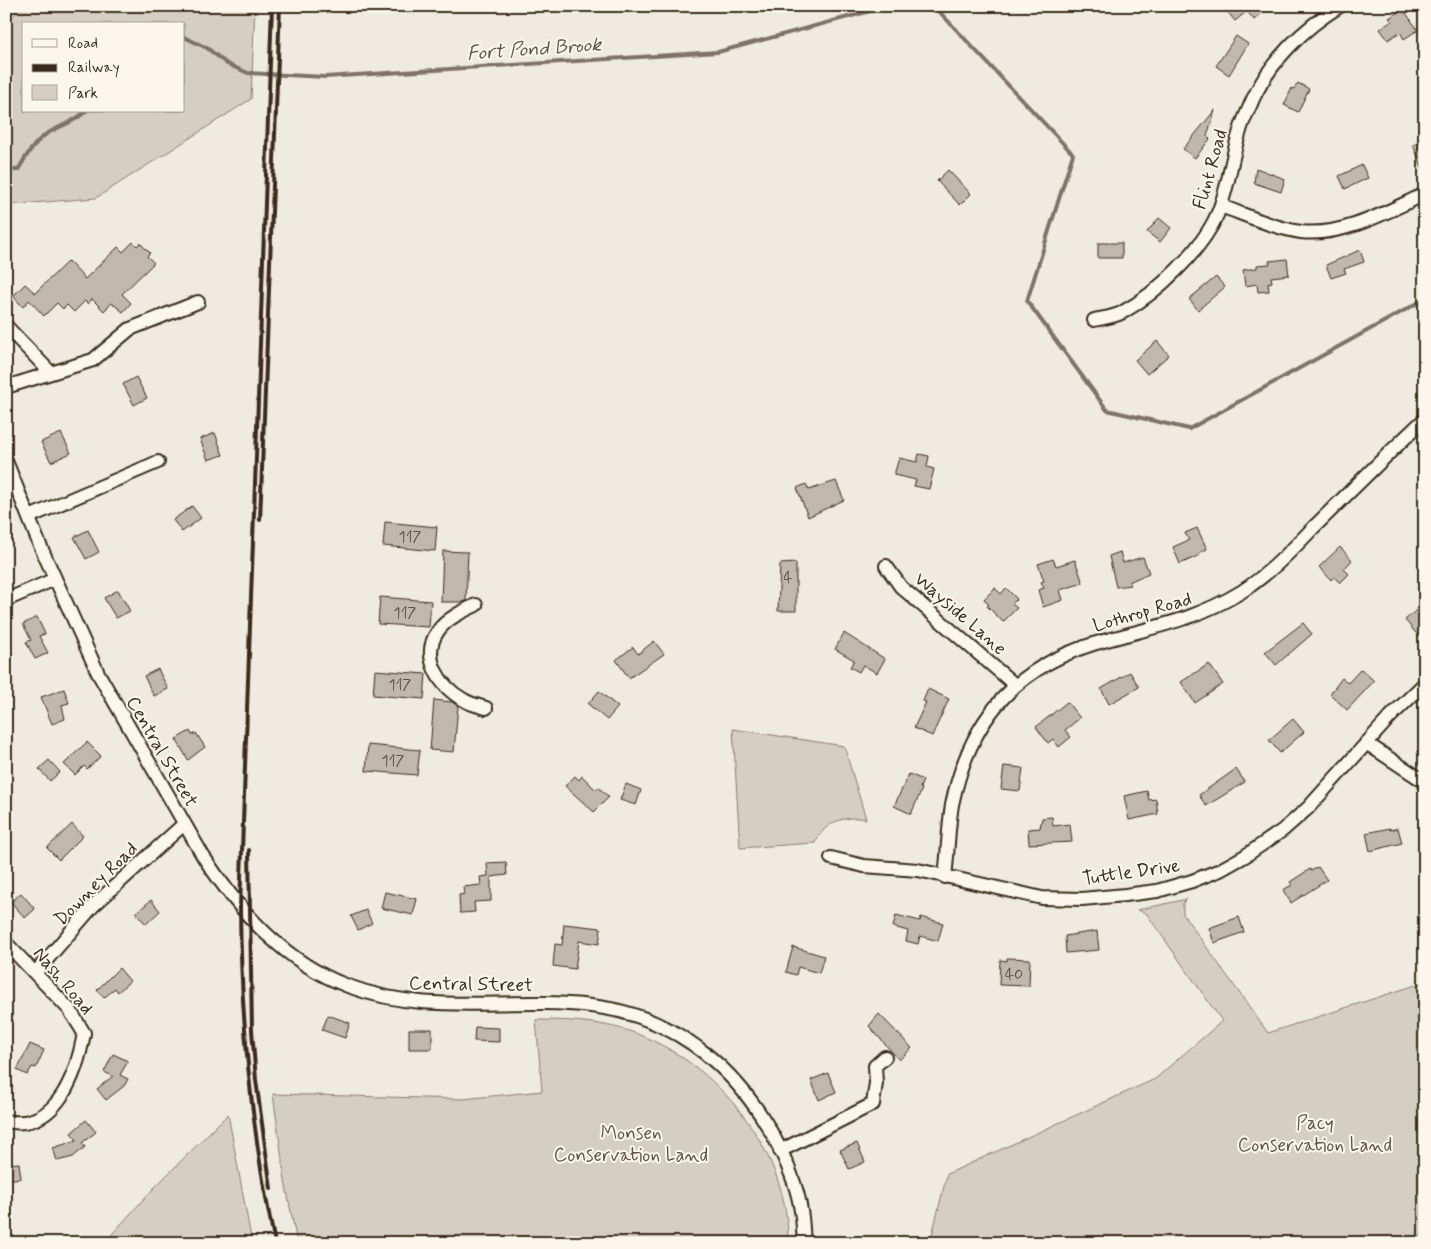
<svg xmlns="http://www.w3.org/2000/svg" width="1431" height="1249" viewBox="0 0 1431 1249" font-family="Mynerve,sans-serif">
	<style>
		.green { fill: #d5cec3; stroke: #887c70; fill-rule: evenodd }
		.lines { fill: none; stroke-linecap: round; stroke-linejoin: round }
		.stream { stroke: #7f7367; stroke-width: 4 }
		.building { fill: #c0b8ad; stroke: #3b2a1e }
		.minor-casing { stroke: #3b2a1e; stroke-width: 16 }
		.minor { stroke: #fbf7ec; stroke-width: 12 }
		.rail { stroke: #3b2a1e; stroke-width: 4 }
		.labels { text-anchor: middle; stroke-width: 4; stroke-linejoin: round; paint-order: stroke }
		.number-label { font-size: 16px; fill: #5c4e42 }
		.street-label { font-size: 19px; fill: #3b2a1e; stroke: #fbf7ec }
		.park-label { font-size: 19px; fill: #625347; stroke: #fbf7ec }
		.water-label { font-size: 20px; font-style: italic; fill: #635448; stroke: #fbf7ec }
	</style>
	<rect width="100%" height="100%" fill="#f0ebe0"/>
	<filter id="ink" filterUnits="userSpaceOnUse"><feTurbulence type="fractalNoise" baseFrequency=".02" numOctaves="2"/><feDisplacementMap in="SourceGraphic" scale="10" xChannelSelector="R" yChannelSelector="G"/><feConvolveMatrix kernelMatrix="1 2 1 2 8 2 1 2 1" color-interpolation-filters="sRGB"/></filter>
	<g filter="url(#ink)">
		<path class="green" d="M23,6H255L251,99L96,198L6,205V23ZM24,24H184V111H24Z
			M733,729L844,746L866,819C844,815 825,822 815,843L740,848Z
			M1187,899L1183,903V914L1268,1033L1425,982V1243H930L947,1174L1155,1079L1222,1021L1146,913L1137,910Z
			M536,1020C565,1020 591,1021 619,1028C709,1052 790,1148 788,1243H297L285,1181L273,1094L462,1099L542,1091Z
			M228,1114L252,1243H104L151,1191Z"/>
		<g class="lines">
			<path class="stream" d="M934,6L1073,154L1027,301L1107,410L1189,429L1425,299
				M184,37L207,48L227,64L248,73L325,77L718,52L889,6
				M6,170H18C25,158 33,144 45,135C58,126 74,123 86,111"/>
		</g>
		<path class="building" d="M1232,6H1270L1254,20L1247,11L1235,21L1227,11Z
			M1403,9L1418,30L1404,39L1400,32L1388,40L1380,29L1392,21L1389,18Z
			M1236,36L1248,44L1229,75L1216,66Z
			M1298,83L1309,89L1298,112L1284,105L1292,88L1294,89Z
			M1215,110L1207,136L1210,139L1195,158L1183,149Z
			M1425,140V172H1424L1413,145Z
			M1362,165L1368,178L1345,189L1339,176Z
			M1256,168L1285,179L1281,192L1254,183Z
			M948,170L971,194L960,205L937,181Z
			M1159,218L1171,228L1160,242L1147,232Z
			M133,242L137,246L140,243L150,253L147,256L154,263L122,294L131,303L123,312L112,303L104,311L92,299L88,304L85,301L74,312L67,305L63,309L57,303L44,316L29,300L23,307L13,296L25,284L35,293L68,261L85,279L118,247L123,252Z
			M1098,243H1122V258H1098Z
			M1360,250L1364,262L1344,269L1346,273L1331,278L1326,265Z
			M1287,259L1289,275L1271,277L1272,282L1268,283L1269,291L1258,292L1257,284L1245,286L1243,270L1257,268V265L1270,264L1269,261Z
			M1216,277L1225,287L1198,310L1189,299Z
			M1157,341L1169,355L1147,374L1135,360Z
			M136,377L147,398L134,405L123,384Z
			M61,433L71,453L51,462L41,442Z
			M215,433L223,455L208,460L200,439Z
			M919,454L929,456L927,467L934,469L929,489L914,486L916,480L894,475L899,458L917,462Z
			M836,481L844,500L808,517L797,488L806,484L809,490Z
			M192,506L201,518L182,532L173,520Z
			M385,522L437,527L435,551L383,546Z
			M1197,528L1207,549L1199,553L1200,555L1180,564L1173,547L1189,540L1185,533Z
			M88,530L99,552L86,559L74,537Z
			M1340,547L1352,560L1344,569L1349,574L1340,583L1334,577L1331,580L1319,567Z
			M443,551L468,552L466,601L462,602H441Z
			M1120,552L1123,563L1143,557L1149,573L1129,582L1130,585L1116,587L1109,556Z
			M1053,559L1056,566L1075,560L1083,583L1060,590L1063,600L1043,607L1038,590L1044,588L1041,582L1044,581L1038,564Z
			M796,563V611H778L780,564Z
			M995,588L1001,594L1006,588L1017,599L1012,604L1017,608L1003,622L987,606L989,605L984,599Z
			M118,590L130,611L116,618L104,598Z
			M380,597L431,601L429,627L378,624Z
			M1419,608L1425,616V644L1405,620Z
			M37,617L45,634L39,636L48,653L35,659L26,642L31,640L23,624Z
			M1303,623L1312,634L1276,665L1265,652Z
			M844,633L885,659L877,673L863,665L859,672L850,667L854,660L835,649Z
			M654,641L664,654L629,678L616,660L633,647L638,654Z
			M1209,664L1223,684L1195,703L1181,682Z
			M158,669L168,689L154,696L144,676Z
			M1361,669L1374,681L1347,710L1330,694L1342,678L1348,683Z
			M375,670L426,674L424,699L373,695Z
			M1130,672L1139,687L1109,704L1101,689Z
			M64,689L69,703L62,705L65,719L52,724L41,697Z
			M928,689L949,699L932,736L914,728L926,702L923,701Z
			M599,691L618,707L607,720L588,704Z
			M434,700L452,702L458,706L454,752L430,750Z
			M1067,702L1080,718L1065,730L1071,737L1059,747L1053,739L1048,743L1036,727Z
			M1293,719L1304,732L1280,753L1269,740Z
			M190,731L192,735L196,733L205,747L188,760L176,739Z
			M87,742L101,756L87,769L84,766L75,775L64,764Z
			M368,745L420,750L417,775L366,771Z
			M49,760L60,772L50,781L39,769Z
			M1004,766L1023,768L1020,791L1001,789Z
			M1236,769L1245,782L1206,806L1199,795Z
			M909,774L923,780L920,788L922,789L911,814L894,806Z
			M575,776L579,780L582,776L596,790L598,787L609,797L594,812L565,786Z
			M626,784L641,790L636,805L620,800Z
			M1147,791L1149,800L1156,799L1158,814L1129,820L1124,796Z
			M1052,817L1053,826L1070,824L1072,842L1029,844L1028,829L1040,828L1042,818Z
			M72,824L83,836L59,860L47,848Z
			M1390,828V830L1398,828L1402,843L1370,851L1366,833Z
			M506,862L507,875L491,877V901L474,902L475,912L460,913L459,895L464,894L463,887L481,885L480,877L488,876L487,863Z
			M1318,867L1327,880L1291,903L1283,890L1292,885L1290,882L1310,869L1311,871Z
			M385,892L417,899L413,915L381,908Z
			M21,893L35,909L25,918L11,902Z
			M151,900L160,911L146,924L136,913Z
			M366,910L372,923L358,930L351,916Z
			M896,915L920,921L921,917L943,923L938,941L920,936L918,944L906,941L908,931L893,927Z
			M1239,917L1244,932L1214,943L1209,928Z
			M564,924L601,928L599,944L579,941L575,969L553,966L555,944L562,945Z
			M1097,931L1099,950L1066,953L1065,936Z
			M793,947L824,956L819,973L798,967L796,975L786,972Z
			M1007,958L1030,959L1029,986L999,985L1000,960L1007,961Z
			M119,968L130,981L118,992L115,988L104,998L97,990Z
			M879,1014L912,1048L899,1060L869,1026Z
			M328,1015L350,1023L345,1038L322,1030Z
			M475,1027L499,1028V1042L474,1041Z
			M409,1029H432V1049H409Z
			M30,1044L44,1050L36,1068L32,1067L27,1075L17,1070Z
			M113,1054L128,1061L120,1075L128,1079L124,1086L106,1100L97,1089L113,1076L104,1072Z
			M828,1073L836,1092L819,1100L811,1080Z
			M86,1120L96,1132L82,1143L85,1147L73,1157L57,1161L53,1148L77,1140L71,1133Z
			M857,1143L865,1162L849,1169L840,1150Z
			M19,1163L21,1178L6,1180V1164Z"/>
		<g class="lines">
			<defs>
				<path id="minor" d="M1221,206C1246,215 1274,228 1301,232C1343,237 1388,211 1425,194
					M1094,320C1103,318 1115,317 1123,312C1157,293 1201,251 1217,215C1229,188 1231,158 1240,131C1243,120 1249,109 1253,99C1271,60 1304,28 1340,6
					M6,326L51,373L93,360L130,329L198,302
					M6,387L51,373
					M6,461L39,543L98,673L203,856C239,911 285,963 348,986C431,1017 507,996 591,1006C679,1016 744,1074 781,1151C790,1170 798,1190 801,1211C803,1221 803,1232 804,1243
					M29,517L158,462
					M886,566L901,587L1015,685
					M6,600L55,579
					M476,605C463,611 446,619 438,631C420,657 440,687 464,700C470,704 479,706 486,708
					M1366,743L1425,782
					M831,858L864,866L918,870L1042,898L1082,899L1125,895L1157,891L1192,881L1220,870L1245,856L1283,830L1308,808L1391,716L1425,683
					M945,877C948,853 948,829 952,805C970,716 1019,663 1107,640C1157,626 1195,620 1241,592C1268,575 1292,550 1314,527C1351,491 1387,454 1425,419
					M6,943L69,1009L84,1033C77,1073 57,1132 6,1121
					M36,972L93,906L184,824
					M780,1151L873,1104L876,1083L875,1066L885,1057"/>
			</defs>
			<use href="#minor" class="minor-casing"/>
			<use href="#minor" class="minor"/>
			<path class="rail" d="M272,6L240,907C241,1021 251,1132 275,1243
				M260,520L280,6
				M249,850L252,1030L256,1080L271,1189"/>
		</g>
	</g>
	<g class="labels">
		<g class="number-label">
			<text x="410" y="542">117</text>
			<text x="788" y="582">4</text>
			<text x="405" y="618">117</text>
			<text x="400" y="690">117</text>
			<text x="393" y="766">117</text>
			<text x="1014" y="979">40</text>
		</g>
		<g class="street-label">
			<text transform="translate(1209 169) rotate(-74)" y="7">Flint Road</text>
			<text transform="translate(1142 611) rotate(-16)" y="7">Lothrop Road</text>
			<text transform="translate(961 613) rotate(41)" y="7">Wayside Lane</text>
			<text transform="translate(163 751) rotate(60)" y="7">Central Street</text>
			<text transform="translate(1131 871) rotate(-8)" y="7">Tuttle Drive</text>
			<text transform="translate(95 883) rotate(-45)" y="7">Downey Road</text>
			<text transform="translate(64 980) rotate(50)" y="7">Nash Road</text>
			<text transform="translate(471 983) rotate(1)" y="7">Central Street</text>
		</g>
		<g class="park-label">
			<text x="1315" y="1129">Pacy<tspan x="1315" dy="22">Conservation Land</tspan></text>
			<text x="631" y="1139">Monsen<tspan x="631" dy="22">Conservation Land</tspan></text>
		</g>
		<g class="water-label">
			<text transform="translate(534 48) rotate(-4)" y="7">Fort Pond Brook</text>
		</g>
	</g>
	<rect width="1431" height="1249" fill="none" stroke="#fbf7ec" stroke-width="25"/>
	<rect x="12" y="12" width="1406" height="1224" fill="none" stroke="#3b2a1e" stroke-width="2" filter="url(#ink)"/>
	<rect x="22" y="22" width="162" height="90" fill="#fbf7ec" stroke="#aea59a"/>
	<rect x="32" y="39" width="25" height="8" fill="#fbf7ec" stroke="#aea59a"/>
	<text x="68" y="48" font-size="15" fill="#3b2a1e">Road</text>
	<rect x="32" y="64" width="25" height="8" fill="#3b2a1e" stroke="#aea59a"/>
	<text x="68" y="72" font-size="15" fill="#3b2a1e">Railway</text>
	<rect x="32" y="85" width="25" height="15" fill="#d5cec3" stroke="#aea59a"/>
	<text x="68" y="98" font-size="15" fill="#3b2a1e">Park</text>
</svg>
